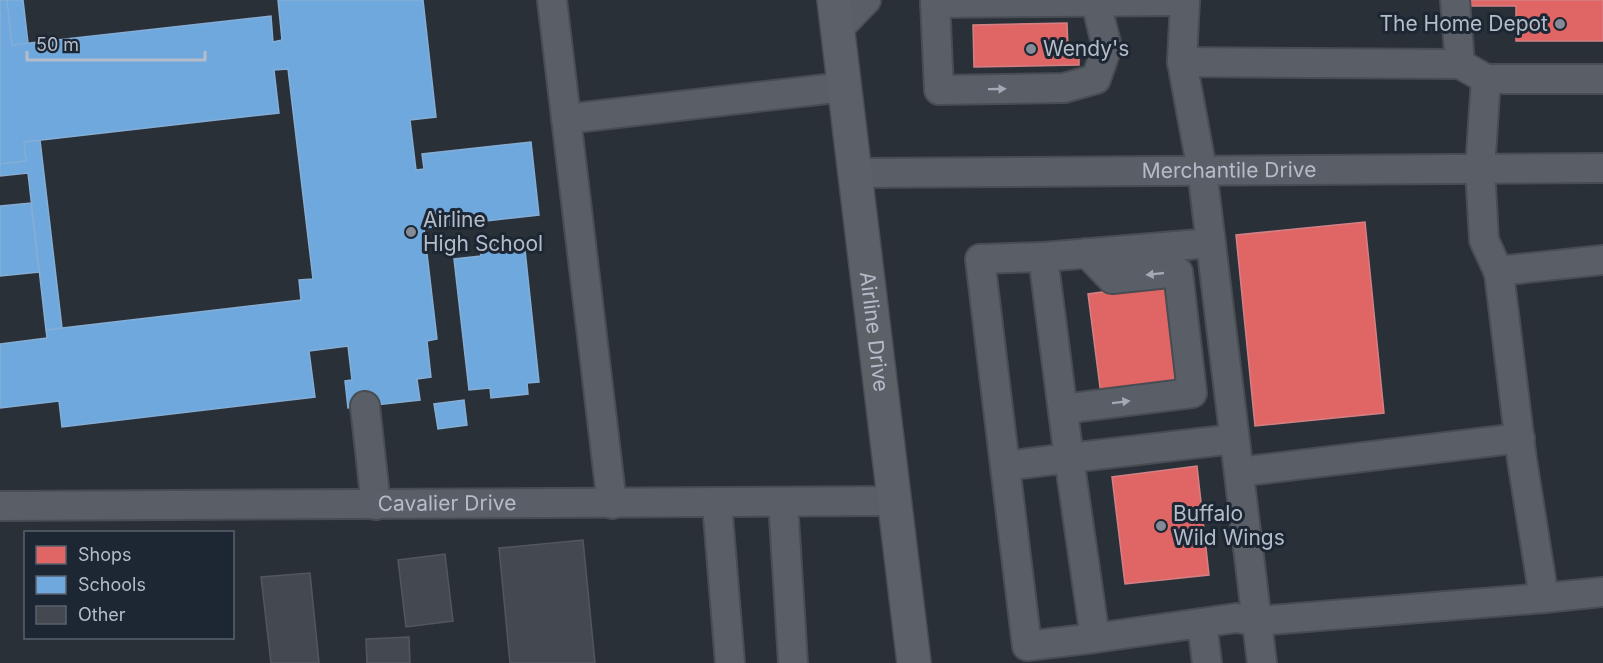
<svg xmlns="http://www.w3.org/2000/svg" width="1603" height="663" viewBox="0 0 1603 663" font-family="Inter,sans-serif">
	<style>
		.shops { fill: #e06666; stroke: #d38084; stroke-width: 1.5 }
		.schools { fill: #6fa8dc; stroke: #84aed6; stroke-width: 1.5 }
		.building { fill: #444950; stroke: #52575f; stroke-width: 1.5 }
		.lines { fill: none; stroke-linecap: round; stroke-linejoin: round }
		.minor-casing { stroke: #484c53; stroke-width: 32 }
		.major-casing { stroke: #484c55; stroke-width: 36 }
		.minor { stroke: #5a5e66; stroke-width: 28 }
		.major { stroke: #5c6168; stroke-width: 33 }
		.oneway { fill: #a2a9b5 }
		.poi-dot { fill: #848b96; stroke: #1d2633; stroke-width: 2 }
		.labels { text-anchor: middle; stroke-width: 6; stroke-linejoin: round; paint-order: stroke }
		.poi-label { font-size: 21px; fill: #b4bcc9; stroke: #1d2633; text-anchor: start }
		.street-label { font-size: 21px; fill: #b4bcc9; stroke: #1d2633 }
	</style>
	<rect width="100%" height="100%" fill="#2a3038"/>
	<path class="shops" d="M1462,0H1603V41H1516V6H1462Z
		M1067,23L1068,48H1079V65L974,67L973,25Z
		M1365,222L1384,413L1255,426L1236,235Z
		M1168,283L1181,385L1101,395L1088,294Z
		M1197,466L1209,575L1125,584L1112,477Z"/>
	<path class="schools" d="M0,0H7L12,45L271,16L273,42L282,40L278,0H423L436,117L410,120L416,170L424,169L422,154L531,142L539,215L424,228L437,339L427,341L431,377L417,379L420,400L348,408L345,381L352,380L348,346L309,351L315,397L62,427L59,401L0,408V344L47,338L46,330L301,300L299,280L313,279L288,69L274,70L279,113L24,142L26,161L0,164Z
		M7,0H23L28,43L12,45Z
		M40,140L62,328L46,330L28,173L0,176V164L26,161L24,142Z
		M31,203L39,272L0,276V206Z
		M511,242L512,252L525,250L539,382L527,383L528,394L491,398L490,388L469,390L454,259L481,256L479,246Z
		M464,400L467,425L438,429L434,404Z"/>
	<path class="building" d="M583,540L595,663H510L499,548Z
		M445,554L453,621L406,627L398,560Z
		M310,573L319,663H271L261,577Z
		M409,637L410,663H367L366,639Z"/>
	<g class="lines">
		<defs>
			<g id="minor">
				<path d="M552,0L612,504"/>
				<path d="M935,0L939,90L1064,88L1096,79L1107,47L1096,3"/>
				<path d="M1455,0L1460,64"/>
				<path d="M935,3L1185,1"/>
				<path d="M838,29L866,0"/>
				<path d="M1182,62L1185,0"/>
				<path d="M1486,79L1480,169L1484,240L1499,273L1522,460L1544,598L1603,592"/>
				<path d="M566,119L844,87"/>
				<path id="s1" d="M855,173L1603,168"/>
				<path d="M1211,243L1043,257L1069,458L1234,439"/>
				<path d="M1498,271L1603,260"/>
				<path d="M365,406L376,505"/>
				<path d="M1063,409L1192,393L1178,272L1112,279L1087,253"/>
				<path d="M1005,466L980,259L1043,257"/>
				<path d="M1239,472L1520,438"/>
				<path d="M783,502L793,663"/>
				<path d="M717,503L730,663"/>
				<path id="s2" d="M0,506L895,501"/>
				<path d="M1202,623L1207,663"/>
				<path d="M1095,638L1027,646L1005,466L1069,458L1095,638L1236,618L1257,621L1544,598"/>
				<path d="M1262,663L1202,170L1182,62L1460,64L1486,79H1603"/>
			</g>
			<g id="major">
				<path id="s3" d="M834,0L914,663"/>
			</g>
		</defs>
		<use href="#minor" class="minor-casing"/>
		<use href="#major" class="major-casing"/>
		<use href="#minor" class="minor"/>
		<use href="#major" class="major"/>
	</g>
	<defs><path id="oneway-solid" d="M-6-.8H1V-3.2L6.5 0L1 3.2V.8H-6Z" transform="scale(1.5)"/></defs>
	<g class="oneway">
		<use href="#oneway-solid" transform="translate(997 89) rotate(-1)"/>
		<use href="#oneway-solid" transform="translate(1155 274) rotate(174)"/>
		<use href="#oneway-solid" transform="translate(1121 402) rotate(-7)"/>
	</g>
	<g class="poi-dot">
		<circle cx="1560" cy="24" r="6"/>
		<circle cx="1031" cy="49" r="6"/>
		<circle cx="411" cy="232" r="6"/>
		<circle cx="1161" cy="526" r="6"/>
	</g>
	<g class="labels">
		<g class="poi-label">
			<text x="1548" y="31" text-anchor="end">The Home Depot</text>
			<text x="1043" y="56">Wendy's</text>
			<text x="423" y="227">Airline<tspan x="423" dy="24">High School</tspan></text>
			<text x="1173" y="521">Buffalo<tspan x="1173" dy="24">Wild Wings</tspan></text>
		</g>
		<g class="street-label">
			<text dy="7" stroke="none"><textPath href="#s1" startOffset="374">Merchantile Drive</textPath></text>
			<text dy="7" stroke="none"><textPath href="#s3" startOffset="334">Airline Drive</textPath></text>
			<text dy="7" stroke="none"><textPath href="#s2" startOffset="447">Cavalier Drive</textPath></text>
		</g>
	</g>
	<rect x="24" y="531" width="210" height="108" fill="#1d2633" stroke="#59626f" stroke-width="1.5"/>
	<rect x="36" y="546" width="30" height="18" fill="#e06666" stroke="#59626f" stroke-width="1.5"/>
	<text x="78" y="561" font-size="18" fill="#b4bcc9">Shops</text>
	<rect x="36" y="576" width="30" height="18" fill="#6fa8dc" stroke="#59626f" stroke-width="1.5"/>
	<text x="78" y="591" font-size="18" fill="#b4bcc9">Schools</text>
	<rect x="36" y="606" width="30" height="18" fill="#444950" stroke="#59626f" stroke-width="1.5"/>
	<text x="78" y="621" font-size="18" fill="#b4bcc9">Other</text>
	<path d="M27 51v9h178v-9" fill="none" stroke="#b4bcc9" stroke-width="3"/>
	<text x="36" y="51" font-size="18" fill="#b4bcc9" stroke="#1d2633" stroke-width="4.5" paint-order="stroke">50 m</text>
</svg>
